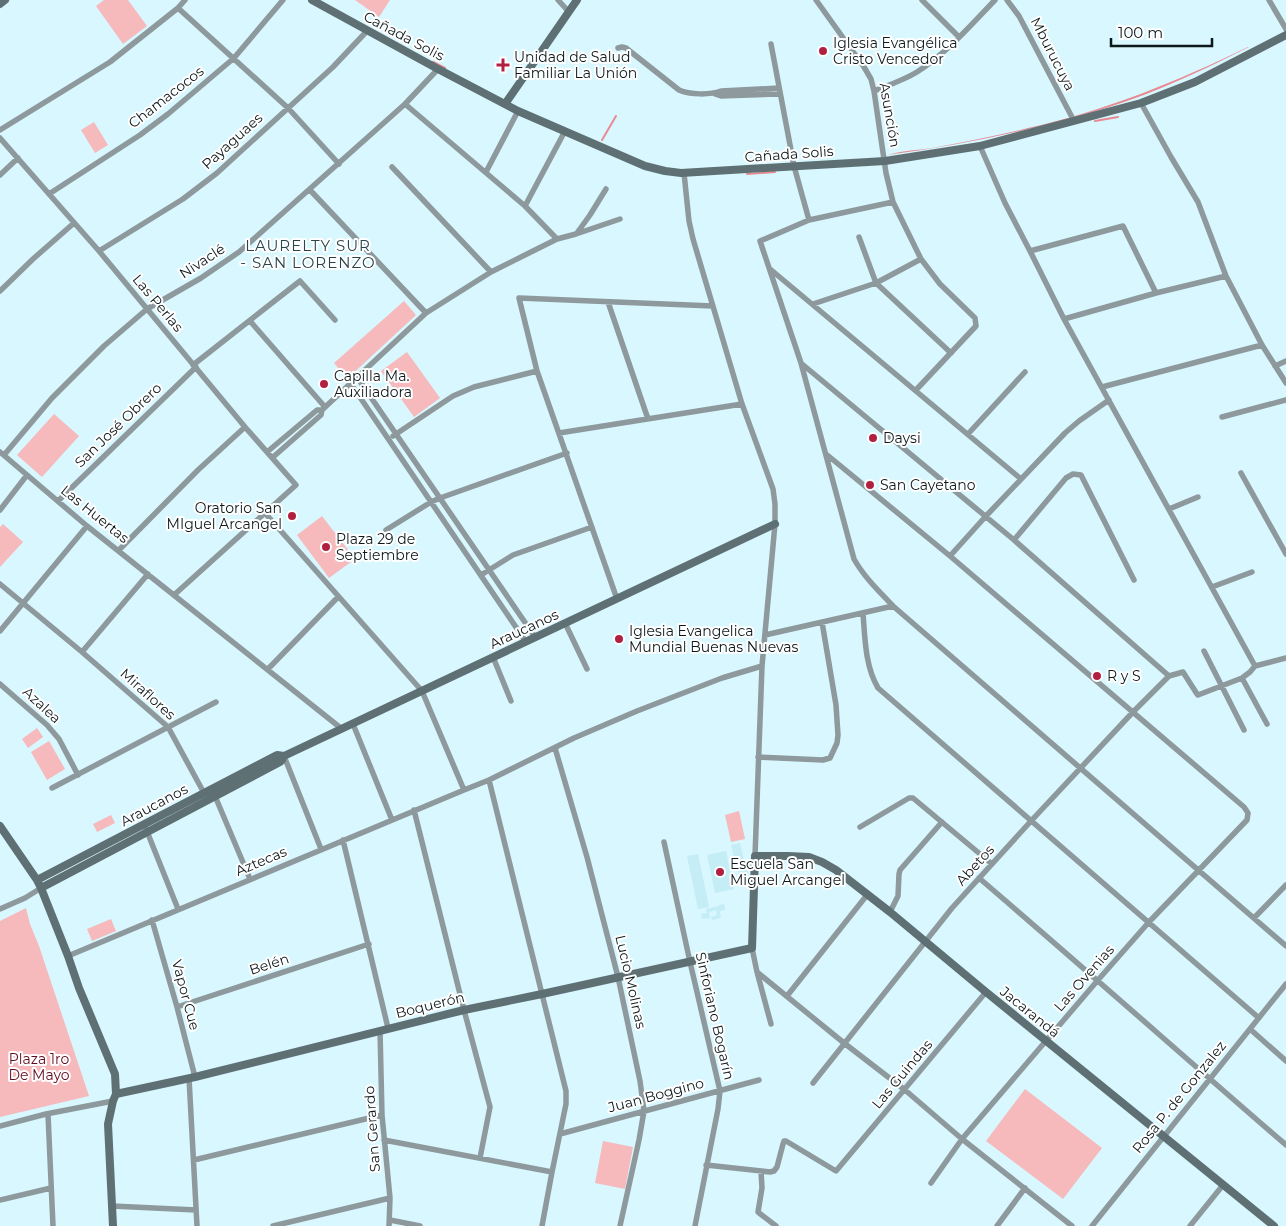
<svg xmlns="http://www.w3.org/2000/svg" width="1286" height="1226" viewBox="0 0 1286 1226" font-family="Montserrat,sans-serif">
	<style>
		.built { fill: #c4edf6 }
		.green { fill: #f6b9bc }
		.water { fill: #e88a92 }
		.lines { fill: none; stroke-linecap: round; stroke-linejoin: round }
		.stream { stroke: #e88a92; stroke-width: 2 }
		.street { stroke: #8d999c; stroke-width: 5.5 }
		.secondary { stroke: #5e7074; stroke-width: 8 }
		.poi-dot { fill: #b22041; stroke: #fff; stroke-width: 2 }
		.labels { text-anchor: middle; stroke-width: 4; stroke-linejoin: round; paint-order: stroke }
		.street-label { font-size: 14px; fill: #0d181b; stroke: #fff }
		.poi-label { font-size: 14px; fill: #0d181b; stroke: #fff; text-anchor: start }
		.park-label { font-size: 14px; fill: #600b1f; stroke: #fff }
		.neighbourhood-label { font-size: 15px; letter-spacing: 1px; fill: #2a454b; stroke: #fff }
	</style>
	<rect width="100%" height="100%" fill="#d8f7fe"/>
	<path class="built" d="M740,843L744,860L735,862L731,845Z
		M726,851L734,889L715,893L707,855Z
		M698,854L709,907L698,909L687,856Z
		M746,864L750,881L740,883L737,866Z
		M724,904L725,910L720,911L719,909L721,918L712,920L711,917L717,915L716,910L709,912L710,918L702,919L701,914L707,913L706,909L719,906V905Z"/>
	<path class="green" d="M104,0H128L147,26L123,44L96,6Z
		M355,0H390L379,17Z
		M94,122L108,145L95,153L81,130Z
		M404,301L416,315L347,379L334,363Z
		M407,352L440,398L414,417L381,371Z
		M54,414L79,436L42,477L17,455Z
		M322,516L355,559L329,578L297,535Z
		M3,524L23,542L0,567V527Z
		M37,728L43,737L28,748L22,739Z
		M49,741L65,769L47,780L31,752Z
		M739,811L745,839L731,842L725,815Z
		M111,815L115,823L97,832L93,824Z
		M26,908L30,924L39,946L89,1096L0,1117V921Z
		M111,919L116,931L92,941L87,929Z
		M1025,1089L1102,1148L1063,1199L986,1141Z
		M603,1141L633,1147L625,1189L595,1183Z"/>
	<path class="water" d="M1248,47H1249C1203,70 1155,93 1106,108C1035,130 961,145 887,155C901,151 917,150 932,148C964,142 996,136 1028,128C1105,111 1178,81 1248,47Z"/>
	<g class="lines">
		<path class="stream" d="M433,62L445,68
			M1095,121L1118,117
			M602,140L616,116
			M747,174L775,172"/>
		<path class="street" d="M558,0L569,12
			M816,0L864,67L871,79L874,91L886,173L893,202L921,259L940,284L975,318L976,326L916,390
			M922,0L959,37
			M1007,0L1019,16L1074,121
			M1269,0L1286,29
			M178,8L288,108L339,164
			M771,44L794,166L809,220
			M618,48L622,47L626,48L679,90C690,95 710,95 721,91L779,88
			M874,91C889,85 904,80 917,72C947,53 971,25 995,0
			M715,94L721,96L780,94
			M1141,103L1171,157L1198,202L1226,276L1262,345L1286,383
			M405,104L525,206L557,239
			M0,130L110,62L178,8L185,0
			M0,138L99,251L245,427L296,485L174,595
			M980,146L1005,203L1030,251L1064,319L1255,666
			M392,167L491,272
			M486,172L518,111
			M684,173L689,221L693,239L742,404L773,489L775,504V524L762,666L755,856
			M0,175L18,158
			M310,190L426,313
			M49,194L140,135L168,114L234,58L283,0
			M893,202L809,220L760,241L801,363L854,559C864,577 879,591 893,606L1286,946
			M525,206L565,131
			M577,233L590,215L606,189
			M859,237L876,283L951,353
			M99,251L183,199L217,173L333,67L367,31
			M1030,251L1123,226L1156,293
			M770,269L1021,479
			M0,291L33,259L74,223
			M608,302L648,419
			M813,304L876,283L921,259
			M1064,319L1156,293L1226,276
			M250,321L325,407
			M802,364L1014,540L1169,676
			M193,365L300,281L335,320
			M1275,366L1286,361
			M357,377L535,637
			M351,384L526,642
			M1102,387L1262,345
			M1222,417L1286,400
			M559,433L742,404
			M968,434L1025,372
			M393,436L453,396L474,387L537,371
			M0,452L87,526L342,729
			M267,452L317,410H322
			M826,454L950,556L1244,807L1248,813L1247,820L1149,922L1098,980L962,1139L931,1183
			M4,455L52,398L104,346L147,309L201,278L239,252L405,104L438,69
			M272,458L321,415L322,410L426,313L491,272L557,239L576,234L620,219
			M1241,473L1286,554
			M58,501L196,367
			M1169,509L1198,497
			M0,510L27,475
			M265,513L422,691L464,790
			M386,530L431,502L440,498L567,453
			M1014,540L1066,478L1073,474L1081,475L1134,580
			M119,550L198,470L245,427
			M950,556L986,516L1065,433L1079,421L1109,400
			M481,575L513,555L592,527
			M0,584L82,652L168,727L204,793L215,796L250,879
			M1212,587L1252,572
			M617,599L537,371L519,298L713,306
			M863,613C865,638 865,666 878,688L1259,1018
			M565,623L587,669
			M0,631L87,526
			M765,635L893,606
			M1204,651L1244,730
			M82,652L148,574
			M493,657L511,701
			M268,669L338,597
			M1242,678L1267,724
			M0,684L47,725L59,739L78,775
			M353,724L392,820
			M555,748L587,857L618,977L640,1081L644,1111L639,1140L620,1226
			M284,756L321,849
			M758,757L823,760L830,758L837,743L838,735L836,705L822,622
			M489,780L566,1091V1104L552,1172L542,1226
			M52,788L216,702
			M414,810L464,1010L490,1107L480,1158
			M144,824L178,909
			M860,827L909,798H913L992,864
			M343,840L388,1028
			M664,842L690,962L720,1091L718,1109L695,1226
			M979,878C1082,966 1183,1056 1286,1145
			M0,909L25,898L41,888
			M890,912L898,896L899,874L900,870L942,822
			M1254,918L1286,885
			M152,920L177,1007L195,1077
			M752,948L757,972L771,1024
			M68,956L464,790L489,780L574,738L637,711L722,678L762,666
			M757,972L844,1043L905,1090L962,1139L1072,1226
			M787,996L867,895
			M177,1007L369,944
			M1250,1029L1286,1061
			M380,1030L382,1115L390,1198L389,1226
			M189,1078L197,1226
			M813,1083L952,908L1031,821L1133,712L1169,676L1183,672L1197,694L1198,695L1242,678L1250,672L1255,666L1286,658
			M48,1114L53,1226
			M0,1126L46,1114L113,1101
			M560,1134L759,1080
			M384,1140L552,1172
			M194,1160L382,1115
			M706,1165L770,1172L774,1171L777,1167L783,1144L784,1141H786L836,1171L986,992
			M761,1171L762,1188L758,1212L776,1226
			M0,1200L51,1188
			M112,1206L196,1210
			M390,1220L420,1226
			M273,1226L390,1198
			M997,1226L1025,1188
			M1092,1226L1286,984
			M1190,1226L1223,1185"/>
		<path class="secondary" d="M312,0L438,69L518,111L645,166L665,171L681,173L885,161L980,146L1141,103L1195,82L1286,35
			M0,4L5,0
			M505,104L577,0
			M0,826L37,880L41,888L68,956L79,988L115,1074L116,1094L113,1101L108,1124L113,1226
			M37,880L277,755L284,756L775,524
			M41,888L280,762L282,760L283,757
			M116,1094L195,1077L464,1010L542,994L752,948L755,856H788L809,857L822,862L836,870L890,912L986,992L1274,1226"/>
	</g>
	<g class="poi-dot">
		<circle cx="823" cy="51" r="5"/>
		<path d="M500.5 57.5h5v5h5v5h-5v5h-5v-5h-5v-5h5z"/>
		<circle cx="324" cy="384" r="5"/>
		<circle cx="873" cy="438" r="5"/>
		<circle cx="870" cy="485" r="5"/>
		<circle cx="292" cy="516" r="5"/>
		<circle cx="326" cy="547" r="5"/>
		<circle cx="619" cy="639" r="5"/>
		<circle cx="1097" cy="676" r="5"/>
		<circle cx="720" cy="872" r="5"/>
	</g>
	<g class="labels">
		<g class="street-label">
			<text transform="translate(404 36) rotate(28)" y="5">Cañada Solis</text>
			<text transform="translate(1053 54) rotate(63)" y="5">Mburucuya</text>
			<text transform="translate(166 97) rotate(-38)" y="5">Chamacocos</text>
			<text transform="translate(890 115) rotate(80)" y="5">Asunción</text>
			<text transform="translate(232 141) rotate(-42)" y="5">Payaguaes</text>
			<text transform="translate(789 154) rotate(-4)" y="5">Cañada Solis</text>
			<text transform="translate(202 261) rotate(-33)" y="5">Nivaclé</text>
			<text transform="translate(158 303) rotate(50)" y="5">Las Perlas</text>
			<text transform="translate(118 425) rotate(-44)" y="5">San José Obrero</text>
			<text transform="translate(95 514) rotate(39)" y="5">Las Huertas</text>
			<text transform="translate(524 629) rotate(-25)" y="5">Araucanos</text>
			<text transform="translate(148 694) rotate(42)" y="5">Miraflores</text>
			<text transform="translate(42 705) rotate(43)" y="5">Azalea</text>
			<text transform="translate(154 805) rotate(-28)" y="5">Araucanos</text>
			<text transform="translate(261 861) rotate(-23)" y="5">Aztecas</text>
			<text transform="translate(975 865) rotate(-48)" y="5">Abetos</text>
			<text transform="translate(269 964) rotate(-18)" y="5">Belén</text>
			<text transform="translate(1084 978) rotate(-49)" y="5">Las Ovenias</text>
			<text transform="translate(631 982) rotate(77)" y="5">Lucio Molinas</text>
			<text transform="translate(186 995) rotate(75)" y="5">Vapor Cue</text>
			<text transform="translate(430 1005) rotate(-14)" y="5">Boquerón</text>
			<text transform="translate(1030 1012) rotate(39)" y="5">Jacarandá</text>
			<text transform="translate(715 1016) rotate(77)" y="5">Sinforiano Bogarín</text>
			<text transform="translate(902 1074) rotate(-50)" y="5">Las Guindas</text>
			<text transform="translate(656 1095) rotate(-15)" y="5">Juan Boggino</text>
			<text transform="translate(1179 1097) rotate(-51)" y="5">Rosa P. de Gonzalez</text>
			<text transform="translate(372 1129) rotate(-94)" y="5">San Gerardo</text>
		</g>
		<g class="poi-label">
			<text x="833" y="48">Iglesia Evangélica<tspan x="833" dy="16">Cristo Vencedor</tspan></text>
			<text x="514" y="62">Unidad de Salud<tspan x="514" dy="16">Familiar La Unión</tspan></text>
			<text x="334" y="381">Capilla Ma.<tspan x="334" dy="16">Auxiliadora</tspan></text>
			<text x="883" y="443">Daysi</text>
			<text x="880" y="490">San Cayetano</text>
			<text x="282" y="513" text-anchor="end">Oratorio San<tspan x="282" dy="16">MIguel Arcangel</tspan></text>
			<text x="336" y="544">Plaza 29 de<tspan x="336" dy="16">Septiembre</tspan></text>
			<text x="629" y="636">Iglesia Evangelica<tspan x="629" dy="16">Mundial Buenas Nuevas</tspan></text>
			<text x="1107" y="681">R y S</text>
			<text x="730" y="869">Escuela San<tspan x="730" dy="16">Miguel Arcangel</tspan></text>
		</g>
		<g class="park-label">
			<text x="39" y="1064">Plaza 1ro<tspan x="39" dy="16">De Mayo</tspan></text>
		</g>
		<g class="neighbourhood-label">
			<text x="308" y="251">LAURELTY SUR<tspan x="308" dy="17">- SAN LORENZO</tspan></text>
		</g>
	</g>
	<path d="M1111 38v8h101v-8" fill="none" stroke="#0d181b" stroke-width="2.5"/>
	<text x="1118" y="38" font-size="15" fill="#0d181b" stroke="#ffffff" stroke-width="4" paint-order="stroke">100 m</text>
</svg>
